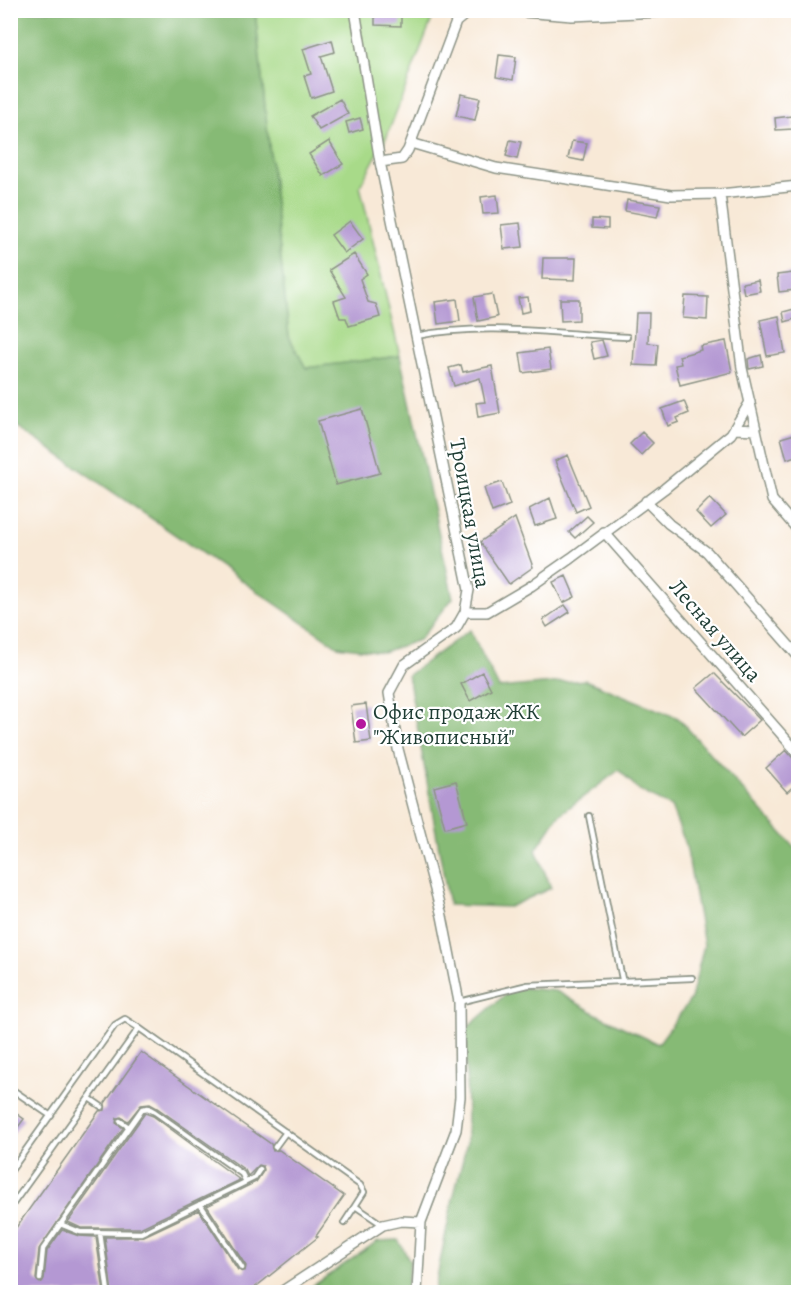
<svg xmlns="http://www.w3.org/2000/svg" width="809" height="1303" viewBox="0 0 809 1303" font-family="Alegreya,serif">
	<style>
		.green { fill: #a8da89; stroke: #648c5e; stroke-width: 1.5 }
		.forest { fill: #86ba75; stroke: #527c54; stroke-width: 1.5 }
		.building { fill: #b498d3 }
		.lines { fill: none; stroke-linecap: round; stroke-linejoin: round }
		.service-casing { stroke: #8c9386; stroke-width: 8 }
		.minor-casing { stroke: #8c9386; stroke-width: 12 }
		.service { stroke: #fff; stroke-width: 4.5 }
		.minor { stroke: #fff; stroke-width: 9 }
		.poi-dot { fill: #b5179e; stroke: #fff; stroke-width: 2 }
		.labels { text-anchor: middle; stroke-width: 4.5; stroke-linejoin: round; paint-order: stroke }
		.street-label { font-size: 22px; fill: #1f3d34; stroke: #fff }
		.poi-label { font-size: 22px; fill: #1f3d34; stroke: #fff; text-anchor: start }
	</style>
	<rect width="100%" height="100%" fill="#fff"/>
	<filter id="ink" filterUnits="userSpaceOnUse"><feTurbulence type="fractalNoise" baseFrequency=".0167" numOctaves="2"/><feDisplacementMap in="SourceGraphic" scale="12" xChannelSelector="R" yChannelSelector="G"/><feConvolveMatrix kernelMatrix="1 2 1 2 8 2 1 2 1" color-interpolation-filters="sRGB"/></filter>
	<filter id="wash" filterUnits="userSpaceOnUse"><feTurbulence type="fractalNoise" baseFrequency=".008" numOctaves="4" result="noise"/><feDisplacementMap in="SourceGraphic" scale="24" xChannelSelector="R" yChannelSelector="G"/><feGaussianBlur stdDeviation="1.35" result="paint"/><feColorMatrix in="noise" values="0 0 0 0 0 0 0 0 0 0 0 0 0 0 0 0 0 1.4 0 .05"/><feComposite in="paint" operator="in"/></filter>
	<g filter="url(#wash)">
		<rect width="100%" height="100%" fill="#f8e9d7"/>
		<path class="green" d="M255,11H435L387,136L360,186L400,356L306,368L289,337Z"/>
		<path class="forest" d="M11,11H255L289,337L306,368L400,356L453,598L419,640L383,652L337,646L11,422Z
			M470,630L499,688L585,680L678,718L798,851V1292H434L452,1203L467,1143L466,1029L514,987L556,991L598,1015L658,1044L691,999L704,945L686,845L671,807L639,790L619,770L558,816L536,850L551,888L509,907L449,905L408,675Z
			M398,1240L410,1261L406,1292H304L378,1241Z"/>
		<g id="blocks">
			<path class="building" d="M375,10H401V26L375,25Z
				M332,40L335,52L321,56L332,91L311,98L304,76L311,74L303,49Z
				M499,55L516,57L513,80L496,77Z
				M461,94L480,98L475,120L456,116Z
				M340,99L348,114L319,130L310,116Z
				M792,116L793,129L776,130L775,118Z
				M360,118L363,129L349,133L346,122Z
				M510,140L521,142L517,159L506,156Z
				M329,141L343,164L323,176L309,154Z
				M572,141L587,143L583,161L568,158Z
				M497,195L499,213L483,214L481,197Z
				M627,200L660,205L657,217L625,211Z
				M592,219L608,220V229L592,228Z
				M350,221L363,239L344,253L331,235Z
				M520,223L523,247L504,249L501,225Z
				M354,254L367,274L360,279L368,302L376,304L380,317L349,326L346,318H340L334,301L346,297L329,270Z
				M543,258H576L575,280L542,279Z
				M793,273L795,290L779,292L777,275Z
				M758,280L760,291L744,294L742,283Z
				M492,294L497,317L478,321L474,297Z
				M685,296L708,297L707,320L683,318Z
				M528,297L530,311L521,313L518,298Z
				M457,299L460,321L438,324L435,302Z
				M560,299H579V320L561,321Z
				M798,308V318L785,322L783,312Z
				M636,313H649L648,343L658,344L656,366L633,365Z
				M779,316L785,353L767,356L760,320Z
				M602,340L607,356L594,359L590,342Z
				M726,341L732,372L680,385L675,365L681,364L679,356L701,350L700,346Z
				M548,349L551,369L523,373L520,353Z
				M761,355L763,366L749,369L748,359Z
				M461,365L463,372L492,366L500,413L478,417L476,403L485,402L480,378L454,386L449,368Z
				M684,401L689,413L677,418L679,422L668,426L662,409Z
				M362,409L380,473L336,485L318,421Z
				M642,432L653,443L641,455L630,444Z
				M798,433V455L787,459L781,438Z
				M568,455L589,506L576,512L555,461Z
				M502,482L510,505L492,512L484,488Z
				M550,498L557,519L535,526L529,509Z
				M710,498L726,515L711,528L696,512Z
				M587,516L593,522L575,538L569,532Z
				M515,518L533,567L509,584L480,542Z
				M566,576L575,597L563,603L553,582Z
				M565,605L570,612L547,627L543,620Z
				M482,672L491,689L470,701L461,684Z
				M714,673L760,720L741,737L696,688Z
				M366,704L371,741L356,743L351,706Z
				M786,750L798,764V782L787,792L766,768Z
				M456,781L467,822L445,828L434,787Z
				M141,1052L271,1144L273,1151L279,1150L344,1196L316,1236L318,1237L248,1293H112L105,1237H142L199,1210L238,1270L245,1271L246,1266L207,1206L256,1182L264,1170L263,1166L259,1165L248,1176L245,1170L157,1108L150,1104L141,1105L128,1121L121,1117L117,1118L116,1123L123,1128L39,1249L36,1279L40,1283L44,1279L47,1251L62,1230L79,1236L96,1237L104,1293H10V1236L99,1111L105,1110V1103Z
				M10,1109L24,1119L10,1138Z
				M145,1113L153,1116L240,1180L140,1228H81L68,1222Z"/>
		</g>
	</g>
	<g filter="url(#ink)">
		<use href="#blocks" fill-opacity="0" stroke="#8c9386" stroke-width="1.5"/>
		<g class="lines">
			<defs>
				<path id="service" d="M416,336C486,322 557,334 627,337
					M589,816L622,979
					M459,1002L528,985L692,978
					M10,1088L51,1116
					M89,1098L102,1107
					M120,1121L129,1127
					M275,1147L286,1132
					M10,1172L115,1025L125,1019L139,1028
					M200,1204L242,1268
					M10,1208L139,1028L360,1185L364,1192L355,1206L383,1225
					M344,1223L355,1206
					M60,1224L80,1232L141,1233L254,1178L260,1169
					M100,1233L108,1292
					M40,1279L43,1249L142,1109L148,1108L155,1112L242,1174L246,1182"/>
				<path id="minor" d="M355,10L380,162L469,590L465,612L456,628L404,665L389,693L398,749L442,916L459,1002L460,1097L456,1130L421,1222L417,1292
					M498,10L572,16L704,10
					M411,143L496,168L671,195L720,194L798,186
					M380,162L402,159L408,150L456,22L468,12L476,10
					M720,194L742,368L772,500L798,530
					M734,429L756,430
					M646,501L669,524L707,552L798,656
					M604,532L798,753
					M465,612H487L531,586L571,558L664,489L731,434L750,402
					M281,1292L383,1225L401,1221L421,1222"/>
			</defs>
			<use href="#service" class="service-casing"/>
			<use href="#minor" class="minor-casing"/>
			<use href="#service" class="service"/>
			<use href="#minor" class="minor"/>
		</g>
	</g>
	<circle class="poi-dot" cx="361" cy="724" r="6"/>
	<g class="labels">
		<g class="street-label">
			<text transform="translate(471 513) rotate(80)" y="8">Троицкая улица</text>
			<text transform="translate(716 630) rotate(49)" y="8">Лесная улица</text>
		</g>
		<g class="poi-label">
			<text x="373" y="719">Офис продаж ЖК<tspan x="373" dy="25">"Живописный"</tspan></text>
		</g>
	</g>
	<rect width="809" height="1303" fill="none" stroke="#fff" stroke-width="36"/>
</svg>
